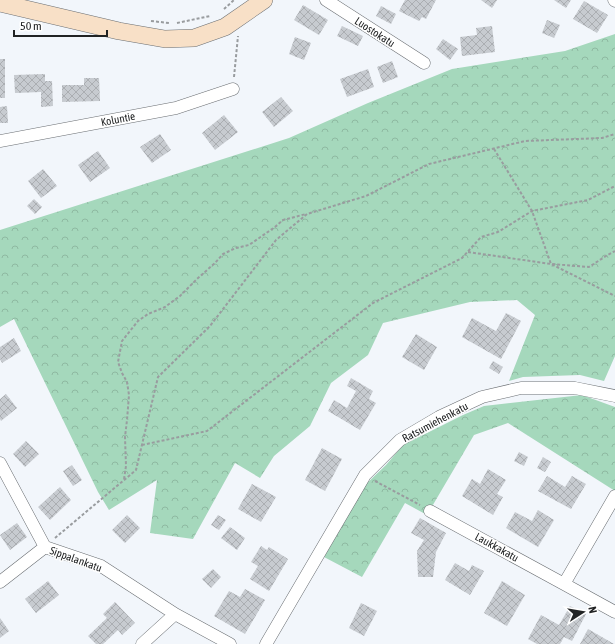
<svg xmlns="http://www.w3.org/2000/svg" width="615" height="644" viewBox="0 0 615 644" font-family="'Asap Condensed',sans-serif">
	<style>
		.forest { fill: url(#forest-crowns) }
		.building { fill: url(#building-cross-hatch) }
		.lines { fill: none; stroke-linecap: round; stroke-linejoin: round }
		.street-casing { stroke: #6a6e72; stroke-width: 13 }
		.secondary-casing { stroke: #6a6e72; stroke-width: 18 }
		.path { stroke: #999c9f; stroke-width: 2; stroke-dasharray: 3 2; stroke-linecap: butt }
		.street { stroke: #fff; stroke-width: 12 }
		.secondary { stroke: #f8e0c7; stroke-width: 17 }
		.labels { text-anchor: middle; stroke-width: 3; stroke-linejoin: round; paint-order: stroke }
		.street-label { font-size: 11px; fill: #212324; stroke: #fff }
	</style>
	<defs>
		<pattern id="forest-crowns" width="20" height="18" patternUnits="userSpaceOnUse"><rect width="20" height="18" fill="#a5d8bc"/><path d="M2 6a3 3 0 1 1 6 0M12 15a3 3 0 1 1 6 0" fill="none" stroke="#8eb9a1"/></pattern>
		<pattern id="building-cross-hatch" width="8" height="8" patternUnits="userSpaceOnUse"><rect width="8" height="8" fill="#c7cbd0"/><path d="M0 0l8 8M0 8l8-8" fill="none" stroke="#abaeb2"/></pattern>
	</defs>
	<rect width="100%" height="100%" fill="#f2f6fb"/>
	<path class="forest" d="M615,34V356L604,381L580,375L523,377L509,381L535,315L517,300L470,302L383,323L368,355L331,383L310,426L274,456L260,478L235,463L193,539L150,533L157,480L109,510L98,492L14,319L0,327V230L289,138L368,103L452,69L565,51Z
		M582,395L615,407V491L508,423L474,435L427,515L405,503L362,577L324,557L365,485L386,465L403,445L463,415L484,406Z"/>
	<path class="building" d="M405,0H436L426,19L422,17L419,21L399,11Z
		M481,0H497L492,8Z
		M554,0H571L566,8Z
		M584,1L608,15L597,33L573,19Z
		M303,5L328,20L319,35L294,20Z
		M381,6L396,14L391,24L376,16Z
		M547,20L560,25L554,38L542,33Z
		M342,26L363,36L358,46L337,36Z
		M492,26L495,52L462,56L460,37L477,35L476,28Z
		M295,37L311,43L304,60L289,54Z
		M443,39L458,49L450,60L436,49Z
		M0,59H5V98H0Z
		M392,61L398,77L383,83L377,67Z
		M368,69L374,87L347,97L340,79Z
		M45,74V81H52L53,106L41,107V92L15,93L14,75Z
		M84,78H99L100,101L62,102V85H84Z
		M281,97L293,111L274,127L262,112Z
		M7,106L8,123H0V107Z
		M224,115L238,132L215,150L202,133Z
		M160,134L171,150L152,163L140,147Z
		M98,151L110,168L90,182L78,165Z
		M43,169L57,186L41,198L28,181Z
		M34,199L42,207L35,214L27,206Z
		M506,313L521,321L501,359L462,337L472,318L496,331Z
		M416,334L437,347L424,370L402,357Z
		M14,338L21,351L2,363L0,359V347Z
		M493,361L503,367L499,374L489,368Z
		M351,378L373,391L369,399L376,403L360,430L328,411L334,400L347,408L356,391L347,386Z
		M6,394L17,408L1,421L0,419V399Z
		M26,441L39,454L25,467L13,454Z
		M322,448L342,459L325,491L305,480Z
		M519,452L528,457L524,466L514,461Z
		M543,457L551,462L545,472L537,468Z
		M72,465L82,480L73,486L63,471Z
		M488,469L506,480L497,494L503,497L493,515L462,496L472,479L480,484Z
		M547,476L565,487L572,476L586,484L571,509L538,491Z
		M252,484L276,497L261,522L238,509Z
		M60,487L71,500L50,520L38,507Z
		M538,510L554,520L538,547L506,528L515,512L532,521Z
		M127,515L140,528L125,543L112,530Z
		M218,515L226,520L219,530L211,525Z
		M420,518L446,533L436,552L433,577H418L417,551L424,540L411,533Z
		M17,523L27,537L10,550L0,535Z
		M230,527L245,538L237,550L221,538Z
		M261,546L267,550L269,547L288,559L269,591L250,579L258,566L251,562Z
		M455,563L469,571L472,565L484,571L470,595L445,580Z
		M213,569L221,577L211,588L202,579Z
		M48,581L59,595L36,613L25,599Z
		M502,581L525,595L507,626L484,613Z
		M245,589L265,600L245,634L214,616L229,591L240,597Z
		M115,602L135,623L122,635L118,630L103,644H96L88,636L107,618L103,614Z
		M361,603L377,611L364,636L349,628Z
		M570,606L586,614L572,641L564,637L560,644H537L528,639L541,615L559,625Z
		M0,618L9,631L0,638Z
		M588,629L614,644H580Z"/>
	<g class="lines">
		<defs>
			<path id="street" d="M326,0L424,63
				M614,0L615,1
				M0,141L176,108L233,89
				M0,463L45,547L101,566L175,614L230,644
				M615,496L564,584L615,612
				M430,511L564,584
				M0,582L45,547
				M142,644L175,614
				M266,644L365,475L400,440L439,417L482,397L521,388H575L615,396"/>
			<path id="secondary" d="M0,3L119,31L165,39L194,38L225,27L264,0"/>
		</defs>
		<use href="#street" class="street-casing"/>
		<use href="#secondary" class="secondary-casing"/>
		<path class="path" d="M224,9L234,0
			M151,21L169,23
			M177,23L210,16
			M234,77L238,36
			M494,149L532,211L551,264L615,296
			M468,252L551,264L589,267L606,256L615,251
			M142,445L207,431L373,303L462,258L481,237L498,232L532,211L588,200L615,186
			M124,479L126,466L125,437L127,420L129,395L127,382L122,373L118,362L122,341L138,321L148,314L165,307L180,296L197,279L215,263L223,254L236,248L249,245L275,227L283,220L306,214
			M375,481L420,505
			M55,538L136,470L158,377L210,326L276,240L307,214L366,196L429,164L525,141L602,138L615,134"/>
		<use href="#street" class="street"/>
		<use href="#secondary" class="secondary"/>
	</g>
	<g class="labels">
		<g class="street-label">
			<text transform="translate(375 32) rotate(33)" y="4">Luostokatu</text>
			<text transform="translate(118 119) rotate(-11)" y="4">Koluntie</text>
			<text transform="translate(435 422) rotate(-28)" y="4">Ratsumiehenkatu</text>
			<text transform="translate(497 547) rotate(29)" y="4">Laukkakatu</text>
			<text transform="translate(76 559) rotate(20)" y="4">Sippalankatu</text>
		</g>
	</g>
	<g transform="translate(583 612) rotate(78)" stroke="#ffffff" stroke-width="3" paint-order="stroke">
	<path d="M0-3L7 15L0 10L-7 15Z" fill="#212324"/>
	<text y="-6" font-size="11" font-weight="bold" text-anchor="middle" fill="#212324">N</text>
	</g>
	<path d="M14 30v6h93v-6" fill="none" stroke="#212324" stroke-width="2"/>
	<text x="20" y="30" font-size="12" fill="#212324" stroke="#ffffff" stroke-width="3" paint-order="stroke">50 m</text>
</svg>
